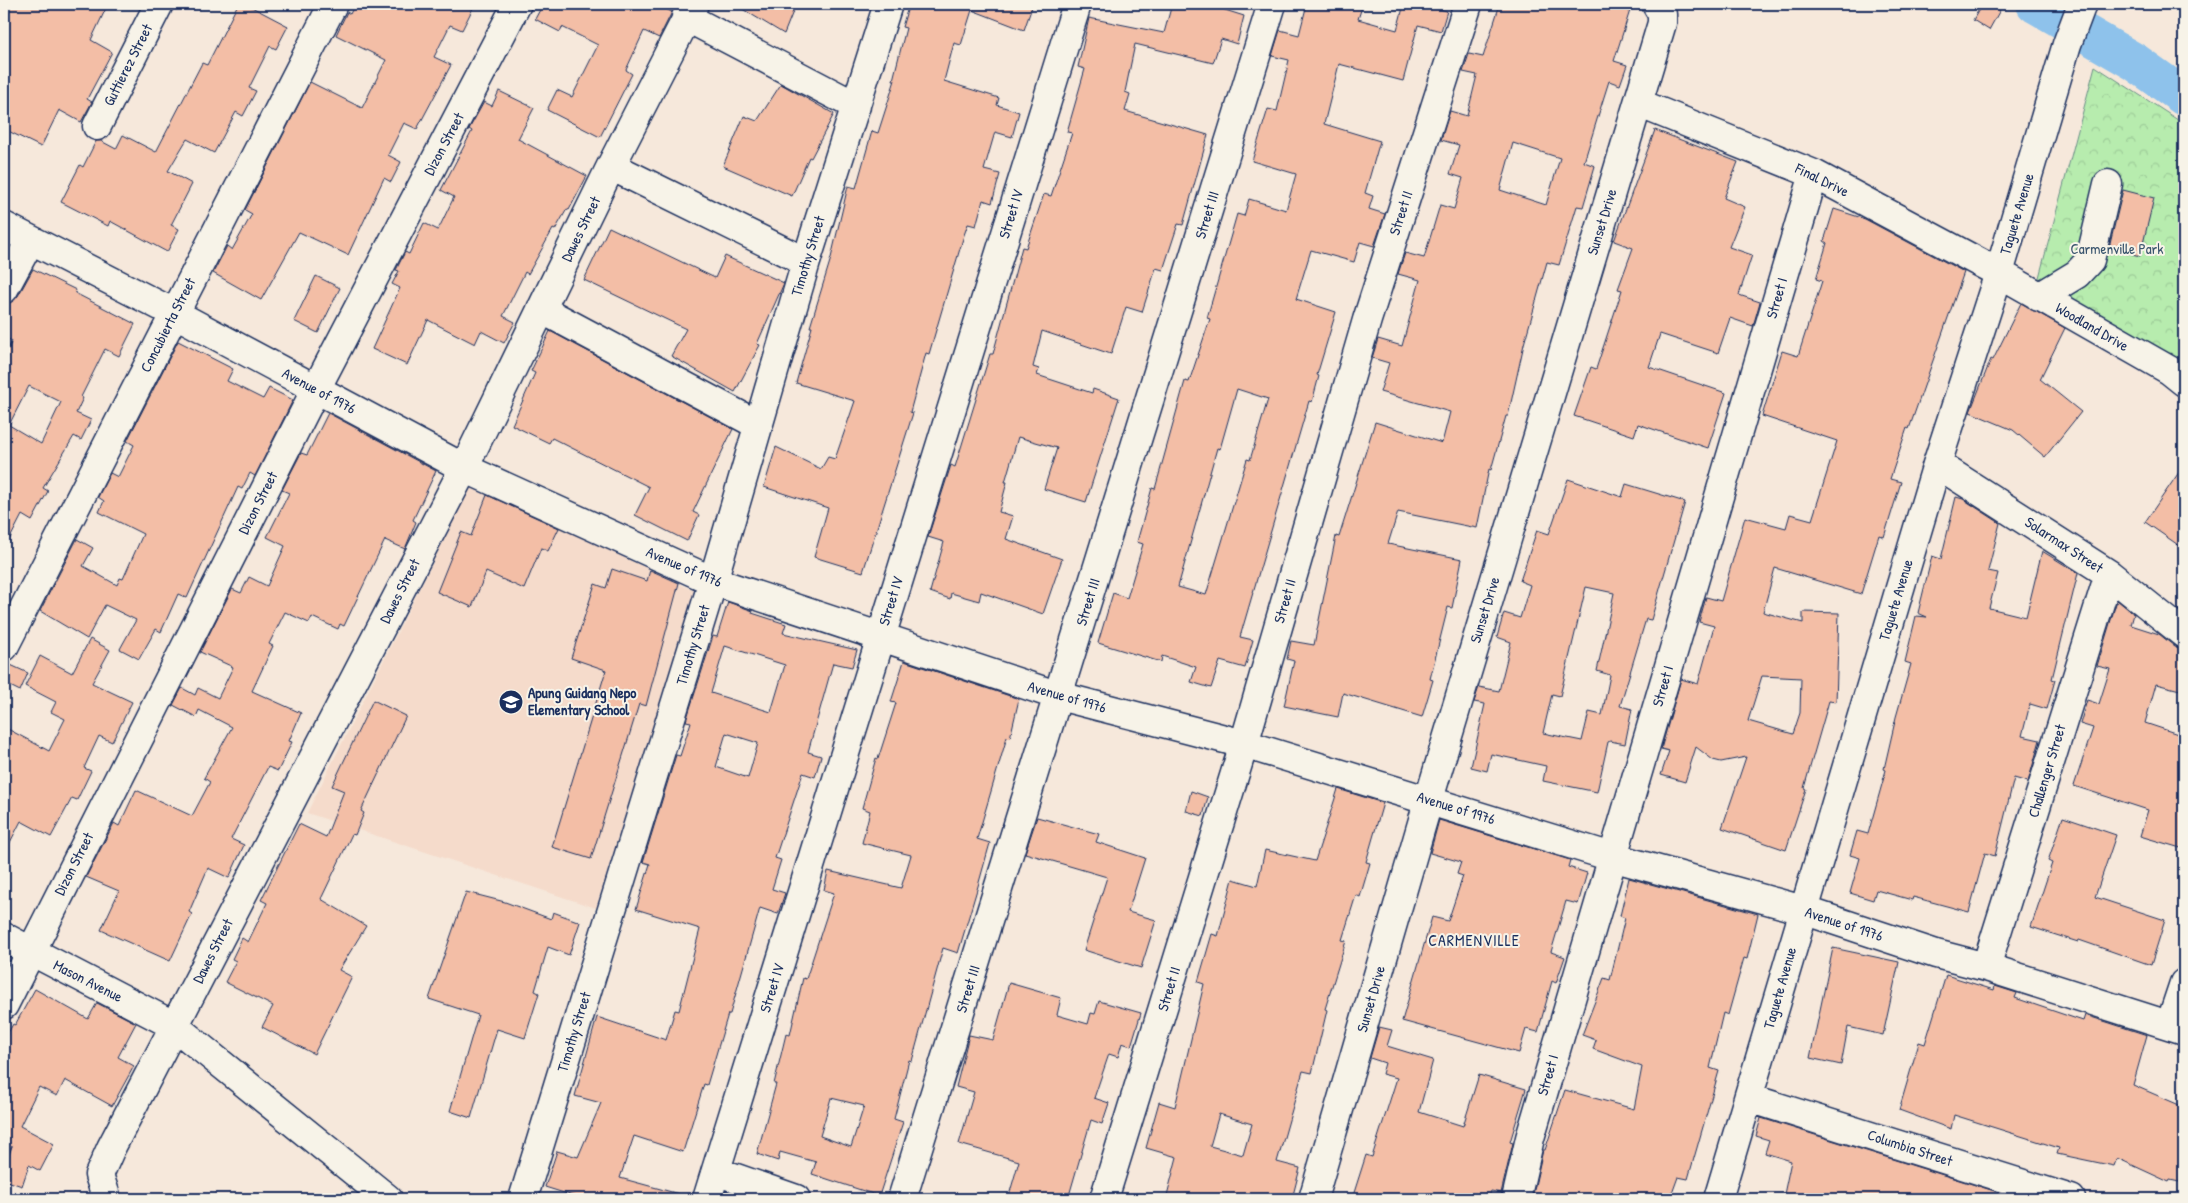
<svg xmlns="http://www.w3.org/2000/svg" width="2188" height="1203" viewBox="0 0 2188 1203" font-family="'Patrick Hand',sans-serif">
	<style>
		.built { fill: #f5dbcb }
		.park { fill: url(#park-crowns); stroke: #698e86 }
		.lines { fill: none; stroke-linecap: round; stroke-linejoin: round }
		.river { stroke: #8ec2eb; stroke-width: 38 }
		.building { fill: #f3bea6; stroke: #1b2f5e; fill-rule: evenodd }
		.minor-casing { stroke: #1b2f5e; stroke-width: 31 }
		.minor { stroke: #f7f3e8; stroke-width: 28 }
		.labels { text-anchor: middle; stroke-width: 4; stroke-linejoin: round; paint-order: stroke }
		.street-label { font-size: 15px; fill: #1b2f5e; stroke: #f7f3e8 }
		.park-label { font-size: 15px; fill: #3a556e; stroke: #f7f3e8 }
		.poi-label { font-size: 15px; font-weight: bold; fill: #1b2f5e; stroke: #f7f3e8; text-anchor: start }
		.neighbourhood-label { font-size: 16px; letter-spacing: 1px; fill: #1b2f5e; stroke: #f7f3e8 }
	</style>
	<defs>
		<pattern id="park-crowns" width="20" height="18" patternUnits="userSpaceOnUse" patternTransform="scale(1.25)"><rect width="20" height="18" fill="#b7ecae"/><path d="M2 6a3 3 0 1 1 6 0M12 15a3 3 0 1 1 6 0" fill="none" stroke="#9dcb98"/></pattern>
	</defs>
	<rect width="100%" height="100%" fill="#f6e8db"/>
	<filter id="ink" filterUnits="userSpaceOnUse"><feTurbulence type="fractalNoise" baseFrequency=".02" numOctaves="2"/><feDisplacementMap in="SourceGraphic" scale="10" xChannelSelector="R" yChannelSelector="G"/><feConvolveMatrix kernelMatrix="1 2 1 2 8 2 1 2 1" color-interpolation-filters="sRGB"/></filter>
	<g filter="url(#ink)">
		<path class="built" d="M472,484L694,591L596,908L307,813Z"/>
		<path class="park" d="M2095,66L2184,124V365L2037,285Z"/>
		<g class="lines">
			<path class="river" d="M2035,4L2135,62L2184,97"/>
		</g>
		<path class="building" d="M4,4H108L91,40L112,52L87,99L92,102L81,122L59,110L41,147L4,129Z
			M238,4H246L288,26L276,49L270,46L249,88L256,91L243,116L236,112L214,153L187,139L168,171L192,184L171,225L179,229L167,252L110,221L108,226L61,202L80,165L83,167L96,141H101L116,149L123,135L156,152L202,63L207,65Z
			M355,4H475L462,30L450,25L434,57L451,65L417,129L404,123L388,155L401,162L391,182L384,178L348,255L299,232L261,300L213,273L227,246L232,250L252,214L245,210L310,82L362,108L386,60L336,35L347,12L350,14Z
			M543,4H655L672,12L659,38L644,31L626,70L632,74L600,137L547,110L557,90L572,97L598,45L562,27L560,32L535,19Z
			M734,4H796L784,34Z
			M909,4H1033L1024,30L972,10L961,45L954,43L944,81L999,98L997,105L1019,112L1012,137L995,132L984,170L1000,174L992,203L983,200L976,226L968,224L964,235L929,354L926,353L910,412L913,413L863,572L814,557L828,508L764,487L776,447L821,469L828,457L835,459L855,401L796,383L812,327H810L831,258L848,186L856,188L872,131L878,133L895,80H893L906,28L902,27Z
			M1172,4H1206L1244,16L1237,44L1221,39L1213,63L1135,44L1125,92L1130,94L1125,111L1208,135L1183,225L1178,224L1163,270L1156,268L1142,312L1126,307L1111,354L1042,331L1033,367L1039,369L1037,375L1092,393L1093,389L1119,398L1086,502L1044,489L1057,448L1018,437L1005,482H1007L999,512L1013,516L1006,539L1062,559L1043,614L981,592L979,601L951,593L950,599L930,592L944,542L928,537L951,465L955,467L990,354H993L1022,247L1026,248L1044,194L1051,196L1072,133L1067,132L1085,69L1078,67L1089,18L1164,33Z
			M1307,4H1363L1358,19L1397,30L1404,4H1433L1432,7L1447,11L1441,31L1418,25L1403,81L1339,64L1324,124L1380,141L1365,193L1373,196L1369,209L1385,214L1374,246L1360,242L1354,262L1311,250L1296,299L1336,312L1317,375L1319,376L1312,402L1309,401L1240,637L1253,640L1245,668L1220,661L1211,688L1191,682L1196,667L1162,656L1161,662L1098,643L1113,593L1127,598L1143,544L1137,542L1152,488L1155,489L1185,381L1189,382L1210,319L1207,318L1237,214L1244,216L1249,199L1286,210L1296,174L1252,161L1268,109L1277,111L1289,60L1272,56L1280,30L1299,35ZM1237,389L1268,399L1250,460L1247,459L1206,595L1178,587L1217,448L1220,449Z
			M1500,4H1632L1614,61L1627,65L1620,85L1609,81L1603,100L1584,162L1595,166L1583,207L1577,206L1559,265L1547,262L1524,344L1508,416H1506L1491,470L1489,469L1477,528L1398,512L1388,544L1462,559L1452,608L1448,607L1430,679L1433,680L1422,717L1343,693L1338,717L1284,706L1294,661L1287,659L1291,641L1314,645L1336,536L1339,537L1375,422L1442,443L1450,412L1380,392L1389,363L1372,358L1378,339L1402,346L1420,280L1398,274L1405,253L1424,258L1440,205L1454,209L1463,178L1450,174L1459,145L1441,140L1450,111L1467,116L1477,75L1463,72L1469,54L1483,57ZM1513,143L1560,158L1546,205L1500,190Z
			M1982,4H1989L2000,10L1989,30L1973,20Z
			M781,84L834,114L811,158L809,157L792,196L723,166L744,116L757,121Z
			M499,91L534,108L518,139L587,176L569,210L567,209L555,230L553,229L528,274L525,272L503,316L515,322L504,343L481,331L475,344L428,320L407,365L372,349L400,288L392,284L399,271L396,270L405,252L409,254L424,223L438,230L454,197L441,190L472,131L469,129L484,102L492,106Z
			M1655,130L1738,162L1724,198L1745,207L1729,247L1752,255L1739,295L1760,302L1753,326L1730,318L1718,353L1660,334L1649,367L1726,393L1708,448L1638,424L1634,436L1574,416L1591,367L1596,369L1622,290L1618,289L1633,248L1614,241Z
			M2123,190L2154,198L2140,256L2109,248Z
			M1834,209L1865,219L1964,272L1909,429L1907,428L1890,479L1901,482L1884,537L1879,535L1861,594L1775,568L1763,612L1803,623V612L1839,613L1836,702L1829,701L1804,788L1806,789L1786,850L1722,828L1746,757L1721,762L1713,760L1696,747L1685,782L1661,775L1669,751L1661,749L1681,679L1698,684L1714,626L1699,622L1706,597L1721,601L1745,517L1786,528L1790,514L1812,520L1837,441L1762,416L1782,351L1798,356L1822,281L1816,279L1827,243L1824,241ZM1762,676L1801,678L1800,713L1793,734L1748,721Z
			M609,227L715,278L725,256L784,283L757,344L760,345L735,392L671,356L686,329L584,280Z
			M33,269L76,290L75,293L135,324L119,356L105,349L81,397L83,398L76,413L91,420L81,440L74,436L43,488L48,491L32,521L22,515L4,550V357L12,341L4,337V313L9,303L18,296ZM29,386L61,402L41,444L9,425Z
			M316,276L340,288L318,333L294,321Z
			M2021,303L2065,328L2040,379L2081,412L2045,457L2013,430L1970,412L1991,359L1993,360Z
			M550,331L733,429L693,512L699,515L687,541L635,515L649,487L552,438L549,443L512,425L535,373L531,371Z
			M178,341L233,369L227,381L263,399L269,388L293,400L255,476L250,473L242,489L238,487L187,598L178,594L161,632L156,629L139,659L120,649L136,620L105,605L87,639L40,611L77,539L93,548L83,566L117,585L120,578L123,579L143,534L99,512L104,501L98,497L110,473L118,477L134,445L127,441Z
			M328,413L436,471L413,520L416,522L405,549L385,540L344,626L340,624L338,629L312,617L309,623L285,612L269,644L273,646L252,691L301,713L289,741L292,742L278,771L268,767L231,839L244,845L229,878L208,868L189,912L192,914L170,961L101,930L119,891L86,877L114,823L119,826L136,790L192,816L210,782L204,778L232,727L199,710L196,717L173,705L182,688L195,695L198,688L218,698L233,667L200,652L232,589L241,593L249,577L267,586L285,546L267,537L289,493L282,490L301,453L307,455Z
			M2184,465V549L2145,522Z
			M1568,479L1622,497L1626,484L1685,502L1651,620L1646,619L1620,706L1632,709L1625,744L1610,741L1608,742L1597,792L1543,781L1546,766L1491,754L1487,771L1471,767L1485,704L1474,702L1479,687L1499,691L1511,642L1497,637L1504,613L1520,618L1530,585L1520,581L1537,530L1549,534ZM1586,587L1614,593L1597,671L1610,675L1602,715L1589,712L1582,741L1543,733L1552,694L1560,696Z
			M487,495L559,528L548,551L541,548L524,589L486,572L472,607L437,592L461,532L471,536Z
			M1956,497L1963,499L2000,523L1988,571L1998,573L1989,608L2026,617L2042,551L2078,573L2052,679L2055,680L2047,709L2030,704L2022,736L2040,740L2028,782L2014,778L1995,856L1985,853L1969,912L1913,897L1912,900L1876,890L1873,900L1850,893L1860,858L1850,855L1857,831L1868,834L1886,770L1884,769L1896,717L1911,664L1905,662L1916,616L1927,617L1918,613L1932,556L1941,559Z
			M612,569L647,581L650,570L679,583L646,706L639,704L591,859L552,847L606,670L571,658L595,584L606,588Z
			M2117,600L2134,614L2131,625L2159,634L2174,646L2184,649V691L2156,684L2145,723L2184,736V849L2140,836L2148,810L2074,786L2093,728L2080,724L2087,700L2099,704L2110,669L2097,666Z
			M728,602L753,611L752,613L786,624L783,633L857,650L852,667L833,663L808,752L821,756L815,777L803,773L775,858L781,860L772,889L785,893L778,914L760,908L730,1014H728L707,1085L704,1084L683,1152L634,1136L620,1178L679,1194L678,1199H583L545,1187L557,1151L578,1157L601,1103L575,1096L597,1017L666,1040L675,1010L679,1011L700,929L636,909L650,864L643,862L676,755L680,756L691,722L686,721L713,636L717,637ZM725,646L785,665L771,712L711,693ZM726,733L758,743L748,778L716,767Z
			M90,639L110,650L92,683L132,702L112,742L99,736L84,768L91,771L77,800L72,798L51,837L21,821L4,854V727L49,751L65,719L51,712L56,702L25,686L40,656L72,673Z
			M904,661L1019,699L1010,738L1007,737L977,839L990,843L978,886L958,953L943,948L912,1061L909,1060L894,1119L903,1122L879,1196L812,1174L816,1162L780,1152L778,1161L757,1154L776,1084H774L786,1034L790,1035L803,978L806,979L834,893L824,890L828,871L901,888L911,855L862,843L870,811L862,808L876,758L878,759L896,703L891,702ZM831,1098L864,1106L851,1147L820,1136Z
			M4,662L28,673L20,691L4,683Z
			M373,700L406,716L361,811L364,813L355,835L352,834L321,899L366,926L339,970L352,977L314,1054L262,1027L273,1006L225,982L236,961L232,959L242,938L248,942L267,903L261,900L299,824L326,837L344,791L332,786Z
			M1338,789L1383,803L1366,862L1370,863L1360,897L1356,895L1342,940L1346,941L1325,1009L1327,1010L1312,1073L1303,1071L1277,1162L1300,1168L1292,1199H1166L1177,1157L1146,1148L1159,1102L1175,1107L1204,984L1198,982L1212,934L1218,936L1233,879L1257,886L1265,850L1315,861ZM1219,1114L1252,1124L1243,1155L1210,1146Z
			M1191,791L1208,797L1203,816L1186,811Z
			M1037,817L1099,834L1096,842L1145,858L1128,912L1156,920L1141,968L1084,950L1107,877L1025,853Z
			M2063,817L2116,835L2095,897L2165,920L2151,965L2079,940L2078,942L2031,927L2052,863L2048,861Z
			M1439,820L1570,860L1568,867L1587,873L1578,904L1566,901L1551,952L1565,957L1556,983L1552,981L1538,1032L1526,1029L1519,1053L1402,1021L1432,917L1448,921L1463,876L1457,874L1461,862L1430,853Z
			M1629,878L1758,914L1747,959L1744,958L1728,1015L1723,1013L1710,1068L1719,1071L1688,1179L1678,1177L1670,1199H1532L1543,1150H1545L1565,1090L1634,1109L1642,1067L1593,1049L1596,1040L1582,1035L1604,978L1610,980L1625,918L1620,916Z
			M466,892L505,902L551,919L553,912L580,922L569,955L548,947L535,991L539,993L525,1038L497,1029L471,1118L450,1111L478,1015L429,999Z
			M1833,948L1899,962L1883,1035L1848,1027L1841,1065L1810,1058Z
			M1946,975L1994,990L1995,986L2017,993L2015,998L2083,1021L2085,1015L2147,1035L2133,1085L2184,1107V1183L2170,1180L2169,1182L2117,1158L2114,1166L2057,1154L2059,1148L1954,1115L1951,1129L1899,1110L1919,1042L1925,1044Z
			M1009,983L1061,998L1057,1015L1088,1024L1091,1013L1095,1014L1099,1001L1141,1013L1131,1046L1122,1043L1118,1057L1109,1054L1094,1098L1109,1103L1102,1124L1091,1120L1068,1199H1008L1019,1161L959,1144L974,1092L956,1087L969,1035L993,1040Z
			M35,989L88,1019L97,1003L136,1023L118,1057L134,1066L112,1106L65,1080L57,1096L39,1087L20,1126L54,1144L40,1171L29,1165L22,1186L4,1180V1171L12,1146L4,1161V1040L13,1024L15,1025Z
			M1379,1027L1392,1030L1387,1046L1433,1060L1419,1112L1463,1126L1479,1075L1526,1089L1510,1142L1513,1143L1501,1193L1491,1191L1488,1199H1352L1366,1155L1372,1157L1397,1078L1382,1074L1385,1063L1370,1058Z
			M1761,1118L2020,1199H1783L1791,1161L1765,1153L1769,1140L1756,1136Z"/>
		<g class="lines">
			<defs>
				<path id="minor" d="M686,17L856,106
					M1638,103L1814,174L1999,273L2169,370L2184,382
					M97,126L159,4
					M611,166L806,262
					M4,226L174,313L464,468L713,581L1059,696L1244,744L1612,857L1803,910L1936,954L1986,967L2184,1030
					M4,289L30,241
					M2039,297L2077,274L2090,260L2108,184
					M541,309L758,425
					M1937,464L2109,574L2184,634
					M4,647L333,4
					M4,937L173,1025L388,1199
					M1986,967L2109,574
					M4,1005L316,389L517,4
					M2170,1025L2184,983
					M1749,1098L2071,1199
					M716,1171L796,1199
					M107,1199L99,1175L111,1148L464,468L611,166L694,4
					M523,1199L713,581L806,262L888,4
					M707,1199L1077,4
					M902,1199L1272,4
					M1104,1199L1244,744L1367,320L1468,4
					M1313,1199L1429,799L1662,23V14L1656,4
					M1516,1199L1530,1138L1814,174
					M1718,1199L1937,464L1999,273L2067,44L2082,4"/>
			</defs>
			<use href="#minor" class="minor-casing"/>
			<use href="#minor" class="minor"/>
		</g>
	</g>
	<defs>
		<symbol id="school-disc" viewBox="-11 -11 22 22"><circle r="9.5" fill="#1b2f5e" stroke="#f7f3e8"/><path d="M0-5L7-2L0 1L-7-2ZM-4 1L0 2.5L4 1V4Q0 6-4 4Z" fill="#fff"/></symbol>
	</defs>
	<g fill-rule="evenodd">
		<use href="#school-disc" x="497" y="688" width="28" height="28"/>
	</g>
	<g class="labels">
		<g class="street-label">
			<text transform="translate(128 65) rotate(-63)" y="5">Guttierez Street</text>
			<text transform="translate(444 144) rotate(-62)" y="5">Dizon Street</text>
			<text transform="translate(1822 180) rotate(26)" y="5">Final Drive</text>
			<text transform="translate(1401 213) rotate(-72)" y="5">Street II</text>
			<text transform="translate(1011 214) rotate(-73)" y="5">Street IV</text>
			<text transform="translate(2017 214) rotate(-73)" y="5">Taguete Avenue</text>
			<text transform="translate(1207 215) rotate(-73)" y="5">Street III</text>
			<text transform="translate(1602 222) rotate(-73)" y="5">Sunset Drive</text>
			<text transform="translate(581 229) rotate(-64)" y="5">Dawes Street</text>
			<text transform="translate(808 256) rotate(-73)" y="5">Timothy Street</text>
			<text transform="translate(1777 298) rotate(-74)" y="5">Street I</text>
			<text transform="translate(168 325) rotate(-63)" y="5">Concubierta Street</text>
			<text transform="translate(2092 327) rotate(30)" y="5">Woodland Drive</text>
			<text transform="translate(319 391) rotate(28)" y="5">Avenue of 1976</text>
			<text transform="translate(258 503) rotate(-63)" y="5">Dizon Street</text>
			<text transform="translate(2064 545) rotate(33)" y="5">Solarmax Street</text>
			<text transform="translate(684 567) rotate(23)" y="5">Avenue of 1976</text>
			<text transform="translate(400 591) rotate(-63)" y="5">Dawes Street</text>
			<text transform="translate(1896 600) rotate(-73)" y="5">Taguete Avenue</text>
			<text transform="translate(891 601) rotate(-73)" y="5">Street IV</text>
			<text transform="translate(1285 601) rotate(-74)" y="5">Street II</text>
			<text transform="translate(1088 602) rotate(-73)" y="5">Street III</text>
			<text transform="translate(1485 610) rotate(-73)" y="5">Sunset Drive</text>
			<text transform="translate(693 645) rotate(-73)" y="5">Timothy Street</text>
			<text transform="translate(1663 686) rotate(-74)" y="5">Street I</text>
			<text transform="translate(1067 697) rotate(16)" y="5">Avenue of 1976</text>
			<text transform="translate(2047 771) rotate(-73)" y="5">Challenger Street</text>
			<text transform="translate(1456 808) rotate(17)" y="5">Avenue of 1976</text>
			<text transform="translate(74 864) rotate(-63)" y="5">Dizon Street</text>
			<text transform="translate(1844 924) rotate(18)" y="5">Avenue of 1976</text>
			<text transform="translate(213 951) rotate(-63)" y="5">Dawes Street</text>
			<text transform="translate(88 981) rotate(27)" y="5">Mason Avenue</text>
			<text transform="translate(772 988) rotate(-73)" y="5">Street IV</text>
			<text transform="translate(1780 988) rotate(-74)" y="5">Taguete Avenue</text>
			<text transform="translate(968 989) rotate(-73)" y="5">Street III</text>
			<text transform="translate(1169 989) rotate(-73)" y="5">Street II</text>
			<text transform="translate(1371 999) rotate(-74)" y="5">Sunset Drive</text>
			<text transform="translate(574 1032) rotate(-73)" y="5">Timothy Street</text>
			<text transform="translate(1548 1075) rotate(-74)" y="5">Street I</text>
			<text transform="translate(1910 1148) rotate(18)" y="5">Columbia Street</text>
		</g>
		<g class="park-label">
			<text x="2117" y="254">Carmenville Park</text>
		</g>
		<g class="poi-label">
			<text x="528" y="698">Apung Guidang Nepo<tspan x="528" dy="17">Elementary School</tspan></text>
		</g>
		<g class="neighbourhood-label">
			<text x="1474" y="946">CARMENVILLE</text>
		</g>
	</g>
	<rect width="2188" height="1203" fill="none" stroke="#f7f3e8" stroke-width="20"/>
	<rect x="10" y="10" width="2168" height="1183" fill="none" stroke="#1b2f5e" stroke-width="2" filter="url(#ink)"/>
</svg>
